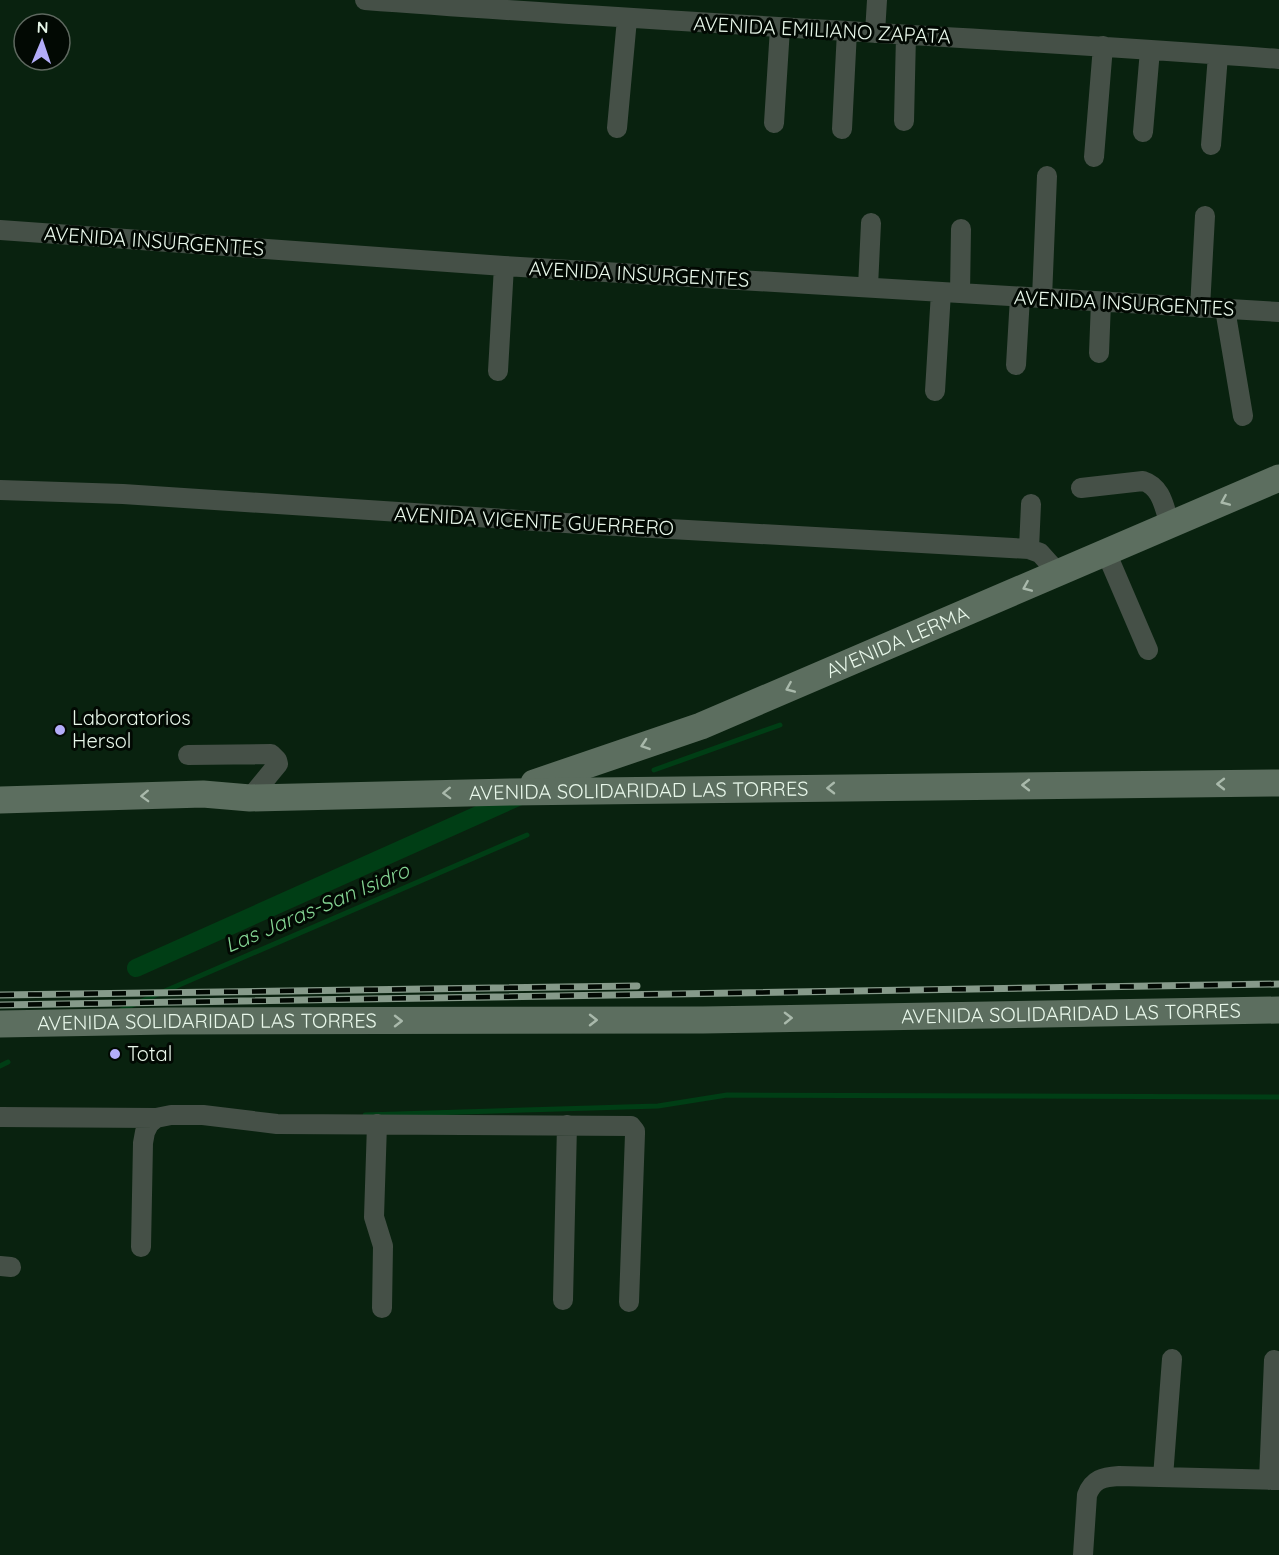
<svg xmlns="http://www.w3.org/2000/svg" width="1279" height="1555" font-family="Quicksand,sans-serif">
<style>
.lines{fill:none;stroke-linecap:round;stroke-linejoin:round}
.stream{stroke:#003e15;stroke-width:5}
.canal{stroke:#003e15;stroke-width:18}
.street{stroke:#455047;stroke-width:20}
.secondary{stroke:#5c6e5f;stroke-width:27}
.rail-casing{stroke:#869a8a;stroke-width:7}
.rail{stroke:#020903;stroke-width:4.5;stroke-dasharray:14;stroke-linecap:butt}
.oneway{stroke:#a9b9ab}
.poi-dot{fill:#b3adf9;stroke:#020903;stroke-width:2}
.labels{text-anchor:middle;stroke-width:6;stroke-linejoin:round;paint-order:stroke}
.street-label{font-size:20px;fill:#e8f7ea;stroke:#020903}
.poi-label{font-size:20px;fill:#e8f7ea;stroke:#020903;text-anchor:start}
.water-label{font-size:21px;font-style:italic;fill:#84d493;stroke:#020903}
</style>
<rect width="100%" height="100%" fill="#09220f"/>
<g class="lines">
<!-- stream -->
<path class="stream" d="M654 770 780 725
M121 1010 527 835
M0 1066 8 1062
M365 1115 658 1106 727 1095 1279 1097"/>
<!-- canal -->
<path class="canal" d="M136 968 518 797"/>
<!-- street -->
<path class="street" d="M365 0C670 23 975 36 1279 59
M875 33 877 0
M904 121 906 35
M774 123 780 28
M617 128 627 19
M842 129 847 31
M1143 132 1150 50
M1211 145 1218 55
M1094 157 1103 46
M0 230 504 266 1279 312
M868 287 871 223
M960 293 961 229
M1042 298 1047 176
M1200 308 1205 216
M1225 309 1243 416
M1099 353 1101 302
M1016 365 1020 297
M498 371 504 266
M935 391 941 292
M1081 488 1143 481C1162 487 1164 507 1170 525
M0 490 123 494 581 524 1029 549 1040 553 1058 573
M1029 549 1031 504
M1106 552 1148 650
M188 755 271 754 277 760 278 764 250 798
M0 1117 156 1118
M377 1124 374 1217 383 1246 382 1308
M141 1247 143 1143 145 1132 149 1124 156 1118 171 1115H203L277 1124 631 1126 635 1131V1134L629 1302
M0 1266 11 1267
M563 1300 567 1125
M1163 1477 1172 1359
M1269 1480 1274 1360
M1083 1555 1087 1495C1093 1479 1103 1477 1119 1476L1279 1480"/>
<!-- secondary -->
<g class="secondary">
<path id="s1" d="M534 783 701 726 1279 478"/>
<path id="s2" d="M0 800 203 794 250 798 510 792 1279 783"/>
<path id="s3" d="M0 1024 168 1021 703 1020 1279 1010"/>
</g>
<defs>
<path id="rail" d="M0 995 637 986
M0 1005 1279 984"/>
</defs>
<!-- rail casing -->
<use href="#rail" class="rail-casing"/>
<!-- rail -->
<use href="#rail" class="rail"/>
</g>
<!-- one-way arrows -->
<defs><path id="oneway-chevron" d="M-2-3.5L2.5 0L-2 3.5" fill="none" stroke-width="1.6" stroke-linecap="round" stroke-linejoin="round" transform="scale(1.5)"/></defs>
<g class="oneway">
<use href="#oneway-chevron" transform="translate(1225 501) rotate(157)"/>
<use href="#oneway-chevron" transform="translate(1027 587) rotate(157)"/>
<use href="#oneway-chevron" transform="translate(790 688) rotate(157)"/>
<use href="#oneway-chevron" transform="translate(645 745) rotate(161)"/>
<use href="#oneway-chevron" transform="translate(1221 784) rotate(180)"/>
<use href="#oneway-chevron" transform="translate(1026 785) rotate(180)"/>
<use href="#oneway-chevron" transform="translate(831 788) rotate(179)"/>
<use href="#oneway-chevron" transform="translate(447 793) rotate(178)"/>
<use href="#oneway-chevron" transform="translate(145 796) rotate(178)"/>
<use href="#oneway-chevron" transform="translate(788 1018) rotate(-1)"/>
<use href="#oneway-chevron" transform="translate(593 1020)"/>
<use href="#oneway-chevron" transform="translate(398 1021)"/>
</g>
<!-- markers -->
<g class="poi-dot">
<circle cx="60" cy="730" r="6"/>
<circle cx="115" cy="1054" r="6"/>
</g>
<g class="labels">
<!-- street labels -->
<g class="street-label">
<text transform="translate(822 30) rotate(3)" y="7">AVENIDA EMILIANO ZAPATA</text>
<text transform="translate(154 241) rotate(4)" y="7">AVENIDA INSURGENTES</text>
<text transform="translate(639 274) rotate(3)" y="7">AVENIDA INSURGENTES</text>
<text transform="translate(1124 303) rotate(3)" y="7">AVENIDA INSURGENTES</text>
<text transform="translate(534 521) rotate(3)" y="7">AVENIDA VICENTE GUERRERO</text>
<text dy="7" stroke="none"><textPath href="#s1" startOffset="390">AVENIDA LERMA</textPath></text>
<text dy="7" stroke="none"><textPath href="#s2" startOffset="639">AVENIDA SOLIDARIDAD LAS TORRES</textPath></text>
<text dy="7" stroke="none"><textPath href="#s3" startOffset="1071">AVENIDA SOLIDARIDAD LAS TORRES</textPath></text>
<text dy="7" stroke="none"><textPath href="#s3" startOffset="207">AVENIDA SOLIDARIDAD LAS TORRES</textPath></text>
</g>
<!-- poi labels -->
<g class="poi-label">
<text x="72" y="725">Laboratorios<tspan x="72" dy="23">Hersol</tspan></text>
<text x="127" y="1061">Total</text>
</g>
<!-- water labels -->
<g class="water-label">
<text transform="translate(317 908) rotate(-23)" y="7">Las Jaras-San Isidro</text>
</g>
</g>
<!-- north arrow -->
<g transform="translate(42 42) rotate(2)"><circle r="28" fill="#020903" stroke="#5e685f" stroke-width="1.5"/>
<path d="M0-4.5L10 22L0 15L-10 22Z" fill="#b3adf9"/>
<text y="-9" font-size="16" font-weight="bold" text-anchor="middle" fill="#e8f7ea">N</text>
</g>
</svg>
